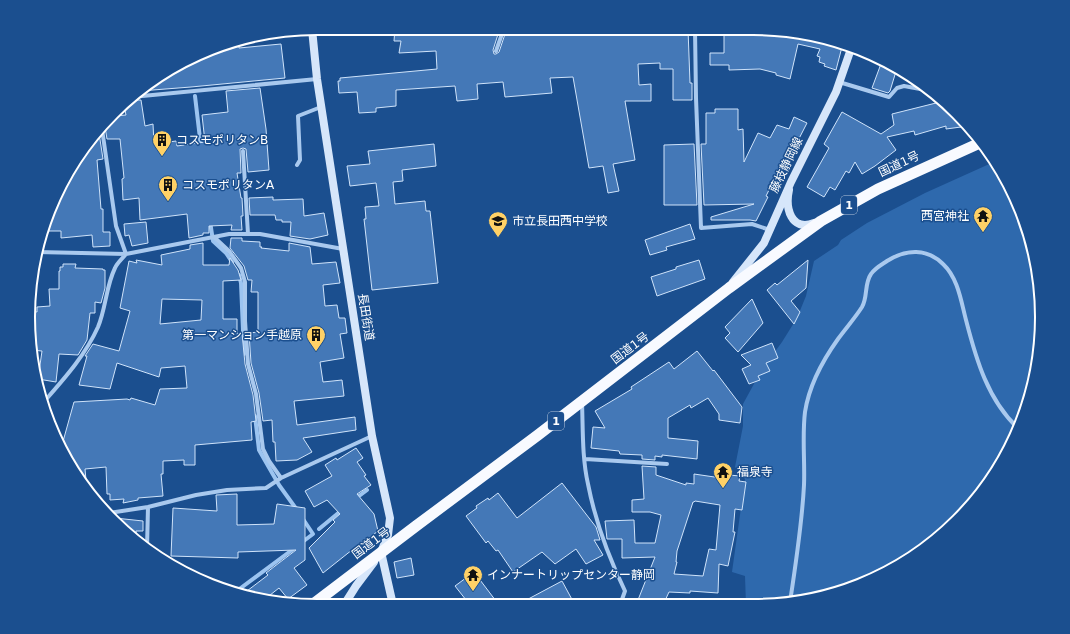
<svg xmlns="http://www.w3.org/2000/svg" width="1070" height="634" font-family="'DejaVu Sans','Noto Sans JP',sans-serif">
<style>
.green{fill:#2e69ad}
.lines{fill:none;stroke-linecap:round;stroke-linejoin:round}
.stream{stroke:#9cc4f0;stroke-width:4}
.building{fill:#4478b7;stroke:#cfe3fa;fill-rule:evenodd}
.minor{stroke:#a9c9ee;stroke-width:4}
.secondary{stroke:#d6e6fa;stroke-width:8}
.trunk{stroke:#f8faff;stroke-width:11}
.labels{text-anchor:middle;stroke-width:3;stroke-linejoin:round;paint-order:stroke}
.shield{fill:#1b4f8f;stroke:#bbcadd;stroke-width:1}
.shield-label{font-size:11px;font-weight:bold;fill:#fff}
.poi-label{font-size:12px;fill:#fff;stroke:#1b4f8f;text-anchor:start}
.street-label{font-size:12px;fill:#fff;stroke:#1b4f8f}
.rim{fill:none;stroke:#fff;stroke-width:2}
</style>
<rect width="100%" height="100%" fill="#1b4f8f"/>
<!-- green -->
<path class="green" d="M996 161 1020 206 1036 260 1042 317 1036 373 1020 427 993 477 957 522 898 567 846 591 772 605H746L745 576 732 572 745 479 735 467 743 426V404L761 371 782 342 797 318 806 296 814 261 838 245 841 240 867 223 925 193Z"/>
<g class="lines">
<!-- stream -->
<path class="stream" d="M195 96 201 147
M210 221 213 241 226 253 232 262
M239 275 241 283 244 354
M255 416 259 450 279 485 297 510
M355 499 367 490
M319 529 342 510
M301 543 313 534 303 519
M234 593 296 547"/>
</g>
<!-- building -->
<path class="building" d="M395 28H500L493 50 494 54H496L499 52 507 28 688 29 690 83H692V100H673V69H660V63L638 64 639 85 651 84V101H625L635 160 613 164 619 191 608 193 603 166 589 168 573 77 550 78 552 93 505 97 503 82 477 84 478 99 457 101 455 86 396 90V106L376 108V112L359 113 357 92 339 93 338 81H340V78L437 69 436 51 399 53 401 41H394Z
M724 29H771L843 43 836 70 824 66 825 64 819 62 820 57 817 56 820 49 798 44 790 79 776 75V73L760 69 729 70V65H710V53H724Z
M239 41V48L281 44 285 78 191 87 140 91 141 93H136L141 88 209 51 227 49 226 43Z
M882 61 897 68 890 91 888 93 872 88Z
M260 88 266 129 269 170 248 172 246 149 243 148 240 149 241 173H237L241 198H242L243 216H241L242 230H231L232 225 209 226V233H203V235L189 238 187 214 140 220 139 198 123 200 122 179 124 178 120 139H107L105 127 114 116 126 115 124 106 130 100H141L145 126 153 124 154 144 176 141 177 146 205 142 202 115 228 112 226 91Z
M944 101 957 112 964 120 961 127 946 129V126L915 135 914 131 887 137 896 150 875 166 862 174 855 162 849 173 846 171 835 190 830 187 824 197 807 187 829 148 824 144 842 112 881 134 894 125 892 114Z
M715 109H738V130L743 129 744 162 758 133 770 138 777 125 789 129 794 117 807 123 786 164 783 162 766 196 768 197 756 221 750 220H711V217L754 204 704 205 701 144H706V113H715Z
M99 133 103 159 97 160 101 209H103V232H110V246L93 247 92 235 61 238V231H43L77 156Z
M434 144 436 166 402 170 403 181 393 182 395 204 425 201 426 211H430L438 283 372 290 364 219H366L365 207 379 206 376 183 350 186 347 166 370 164 368 151Z
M694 144 697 205H664V145Z
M273 197V200L303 199 304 216 324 213 328 235 310 239 290 236 291 222H282V220H276L275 215H250L249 198Z
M146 222 148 243 132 246 129 235 125 236 124 224Z
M690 224 695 239 666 247 667 250 650 255 645 240Z
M231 238H242V241L260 242V247H262L261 248 289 251V243L310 247 312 264 336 262 340 283 323 285 325 306 337 305 339 318H345L347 333 340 334 344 358 320 362 323 382 342 380 344 396 294 401 297 425 355 417 356 430 303 438 312 452 297 460 276 461 275 442H273L272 420 263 421 259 393 251 363 249 333 258 332V292H251L252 280H248L244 266 230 248Z
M203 243V265H229L230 258 238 270 241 280 223 281V319H237V334L242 333 245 364 253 395 256 421 251 422 252 440 195 445V465H184V460L163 461V474H161L163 496 138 498V500L123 503 124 499 110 500V494H107L106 467 85 469 87 491 62 445 74 402 127 399 130 400 131 398 155 405 160 389 187 388 185 366 161 368 159 377 117 363 110 389 79 385 87 356H85L93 344 119 351 130 311 120 308 129 261 137 263 136 260 162 265 161 255 190 249V245ZM162 299 202 300 201 320 160 324Z
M699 260 705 279 657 296 651 277 676 269V267Z
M808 260 806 288 791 301 800 312 794 324 767 290 775 283 777 285Z
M63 264H76L75 268 103 269V270H105V288L101 303 95 302V313H90L87 340 78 355 59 354 56 382 38 379 42 351 31 350 29 339 30 328H29L31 311 37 312V307L50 306 49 289H59V271H60V267H63Z
M752 299 763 323 738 352 725 338 730 333 725 327Z
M772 343 778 358 766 363 770 371 758 376 760 380 749 384 742 369 751 365 741 355Z
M697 351 713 371 714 370 742 407 740 423 719 420V414L708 398 691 408 690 405 668 418V438L698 441 697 459 662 455V457L655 456V460L642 459V455L620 454 619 451 591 448 593 427 605 428 595 411 632 389 631 387 669 362 674 369Z
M356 448 363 458 357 462 366 475 364 476 371 485 357 494 374 514 378 531 368 539 367 538 323 573 309 548 335 522 333 520 340 514 327 500 314 507 305 491 332 476 325 465 336 458 337 460Z
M642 466 656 467V475L686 485V483L694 484V474L728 479 729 475 740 476 739 481 746 482 742 510 735 509 733 532H735L728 566 719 564 718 593 690 591V593L669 592 663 605H636L655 557 622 558V539H607L605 521 634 520 635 543H655L661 515 650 512H632V500L644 499ZM695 501 720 505 716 550 709 549 703 576 674 574 677 562H676L677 551 693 502H694Z
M562 483 596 527 600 540H594L603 555 586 564 576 549 555 564 542 552 513 572 498 550 496 551 488 541 486 543 466 516 477 508 476 506 488 498 489 500 498 493 517 518Z
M237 494V525L274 524 277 504 305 508V560L294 568 307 585 288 599 279 588 265 599 243 594 268 575 266 573 275 566 296 550 238 552V558L171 556 173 508 217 511 216 495Z
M115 518 143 521V531H136V538Z
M411 558 414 575 397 578 394 562Z
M474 572 499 605H470L455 586Z
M562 581 575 605H517Z"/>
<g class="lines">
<!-- minor -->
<path class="minor" d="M695 29 696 98 701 228 752 224 770 230
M496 51 504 28
M839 82 889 97 897 88 904 86 931 91
M132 97 317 79
M243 151 248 234
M297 165 300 160 298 116 321 107
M215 238 229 251 241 268 245 282V321L248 364 256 394 263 449 269 461 281 478
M37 252 126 254 229 234H260L343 249
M582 402C583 429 582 458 588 484 595 520 609 558 625 591L620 605
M42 404C63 380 85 356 98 327 106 308 106 286 115 268 117 263 123 258 126 254L116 226 102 129
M585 459 667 464
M109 513 148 507 196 495 227 490 266 488 281 478 372 436
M147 549 148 507
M790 602C796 563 802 524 804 485 805 461 802 436 805 412 809 386 823 360 838 339 846 328 855 318 862 307 868 297 864 284 871 274 875 268 881 265 887 261 906 249 927 248 943 264 958 278 961 301 966 320 976 359 988 401 1019 429"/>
<!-- secondary -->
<path class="secondary" d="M312 29 317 79 372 436 390 518 388 535 381 552
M789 190C785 208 791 232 814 223
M733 282 764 243 791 182 836 92 852 46
M381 552 393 605
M344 605 356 586 374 562"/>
<!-- trunk -->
<path class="trunk" d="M312 605 416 526 538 435 729 288 821 221 878 189 982 142"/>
</g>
<!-- icons -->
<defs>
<symbol id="building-pin" viewBox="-11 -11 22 30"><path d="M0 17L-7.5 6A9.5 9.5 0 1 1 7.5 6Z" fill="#ffd166" stroke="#1b4f8f"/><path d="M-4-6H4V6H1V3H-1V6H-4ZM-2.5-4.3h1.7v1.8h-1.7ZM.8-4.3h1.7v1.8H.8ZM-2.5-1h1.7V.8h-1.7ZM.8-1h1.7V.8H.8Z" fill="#111"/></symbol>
<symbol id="temple-pin" viewBox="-11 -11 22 30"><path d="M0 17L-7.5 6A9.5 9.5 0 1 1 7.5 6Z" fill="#ffd166" stroke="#1b4f8f"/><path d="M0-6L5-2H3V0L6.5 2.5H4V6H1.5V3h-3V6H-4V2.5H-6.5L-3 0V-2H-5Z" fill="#111"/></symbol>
<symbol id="school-pin" viewBox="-11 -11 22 30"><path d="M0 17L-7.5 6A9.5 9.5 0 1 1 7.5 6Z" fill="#ffd166" stroke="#1b4f8f"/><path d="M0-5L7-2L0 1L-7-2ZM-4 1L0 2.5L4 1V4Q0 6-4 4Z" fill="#111"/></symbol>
</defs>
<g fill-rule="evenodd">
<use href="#building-pin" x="151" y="129" width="22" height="30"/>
<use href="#building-pin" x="157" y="174" width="22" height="30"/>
<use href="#temple-pin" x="972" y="205" width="22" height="30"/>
<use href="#school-pin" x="487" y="210" width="22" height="30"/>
<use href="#building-pin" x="305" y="324" width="22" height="30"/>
<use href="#temple-pin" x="712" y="461" width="22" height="30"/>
<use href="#temple-pin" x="462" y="564" width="22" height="30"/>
</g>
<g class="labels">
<!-- shield labels -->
<g class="shield">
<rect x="841" y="196" width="16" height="18" rx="3"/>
<rect x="548" y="412" width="16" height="18" rx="3"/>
</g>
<g class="shield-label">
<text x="849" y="209">1</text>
<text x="556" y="425">1</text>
</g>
<!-- poi labels -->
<g class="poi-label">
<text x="176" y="144">コスモポリタンB</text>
<text x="182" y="189">コスモポリタンA</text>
<text x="969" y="220" text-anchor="end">西宮神社</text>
<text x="512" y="225">市立長田西中学校</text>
<text x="302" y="339" text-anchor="end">第一マンション手越原</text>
<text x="737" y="476">福泉寺</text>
<text x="487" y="579">インナートリップセンター静岡</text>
</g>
<!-- street labels -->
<g class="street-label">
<text transform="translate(899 164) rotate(-25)" y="4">国道1号</text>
<text transform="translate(786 165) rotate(-64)" y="4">藤枝静岡線</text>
<text transform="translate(366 317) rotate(81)" y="4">長田街道</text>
<text transform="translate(630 348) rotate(-37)" y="4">国道1号</text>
<text transform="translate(371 543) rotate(-37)" y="4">国道1号</text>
</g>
</g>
<!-- crop -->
<path d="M0 0H1070V634H0ZM317 35H753A282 282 0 0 1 1035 317V317A282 282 0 0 1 753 599H317A282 282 0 0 1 35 317V317A282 282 0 0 1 317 35Z" fill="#1b4f8f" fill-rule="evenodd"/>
<path class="rim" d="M317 35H753A282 282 0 0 1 1035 317V317A282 282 0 0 1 753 599H317A282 282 0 0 1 35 317V317A282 282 0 0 1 317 35Z"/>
</svg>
